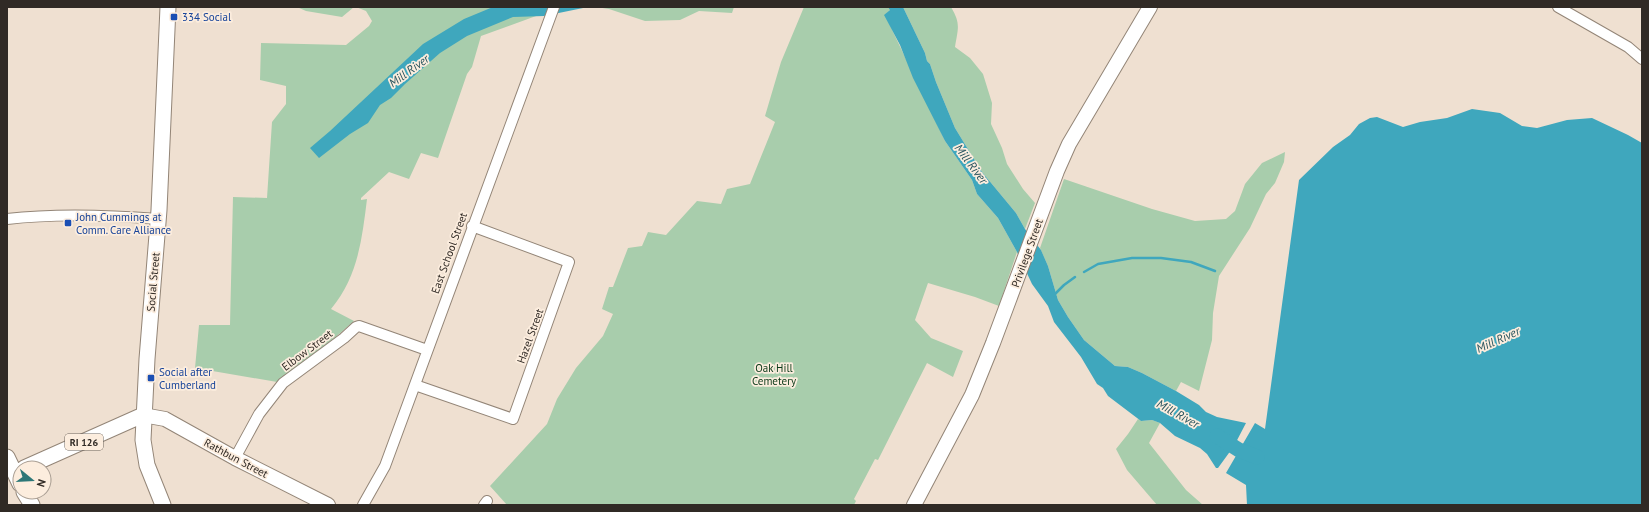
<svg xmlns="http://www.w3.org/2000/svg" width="1649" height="512" font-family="'PT Sans',sans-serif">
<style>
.green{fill:#a8cdac}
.water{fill:#3fa7bd}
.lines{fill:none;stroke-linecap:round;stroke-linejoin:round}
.stream{stroke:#3fa7bd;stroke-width:2.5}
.river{stroke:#3fa7bd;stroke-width:15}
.street-casing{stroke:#938577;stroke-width:12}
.secondary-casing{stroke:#938577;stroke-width:16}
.primary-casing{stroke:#938577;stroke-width:17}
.street{stroke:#fff;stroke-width:10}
.secondary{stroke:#fff;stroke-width:14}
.primary{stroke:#fff;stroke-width:15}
.transit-dot{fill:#1a4fb4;stroke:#fcedde;stroke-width:1.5}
.labels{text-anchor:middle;stroke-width:3.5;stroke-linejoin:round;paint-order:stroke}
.shield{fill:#fcedde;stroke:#6d645c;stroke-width:1}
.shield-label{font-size:10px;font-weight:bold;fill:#302a25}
.transit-label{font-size:11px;fill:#164399;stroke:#fcedde;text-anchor:start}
.street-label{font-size:11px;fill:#302a25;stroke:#fcedde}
.park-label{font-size:11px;fill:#083816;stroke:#fcedde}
.water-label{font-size:12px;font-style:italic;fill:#28545e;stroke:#fcedde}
</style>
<rect width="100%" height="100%" fill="#efe0d1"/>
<!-- green -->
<path class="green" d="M297 7H354L342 17 306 11Z
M356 7H549L547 12 481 36 472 67 467 74 438 158 421 153 409 179 389 172 361 198V200L367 199C362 239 358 277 331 309L354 321 283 383 195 368 199 325H230L233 197 267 198 272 122 286 104V86L260 80 261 43 346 45 369 26 372 21 366 11Z
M596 7H734L732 13 699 11 680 20 645 21 609 9Z
M804 7H890L891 9 885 15 945 141 972 180 977 194 998 218 1017 252 999 306 975 297 928 283 915 320 931 338 963 351 953 377 927 363 878 460 875 459 854 499 856 501 854 505H507L490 486 547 424 557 399 576 368 603 336 613 314 602 309 609 287H613L628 248 642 246 648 232 666 235 697 201 721 204 727 189 750 184 775 122 765 116 781 62Z
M903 7H951C961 24 958 28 955 47L970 58 983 74 992 103 991 124 1002 148 1007 164 1023 189 1035 203 1025 229 1016 213 982 172 955 128 936 82 930 64 927 61 925 53Z
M1285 152 1284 162 1275 183 1266 194 1250 228 1219 276 1213 313 1212 340 1199 391 1181 382 1176 391 1142 373 1128 367 1115 366 1084 340 1068 317 1058 300 1048 266 1040 248 1064 179 1152 209 1195 221 1226 219 1235 211 1245 184 1262 163Z
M1138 419 1141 421 1152 420 1160 423 1149 443 1186 490 1203 505H1157L1127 470 1116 449 1128 434Z"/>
<!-- water -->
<path class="water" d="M493 7H588L544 16 513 17 467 36 440 53 405 84 391 98 380 105 368 123 350 134 319 158 310 148 330 131 423 44 464 19Z
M888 7H903L925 53 927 61 930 64 936 82 955 128 982 172 1016 213 1025 229 1041 250 1048 266 1058 300 1068 317 1084 340 1115 366 1128 367 1142 373 1176 391 1199 405 1206 412 1217 417 1246 423 1234 446 1218 468H1216L1207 454 1200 448 1175 436 1160 423 1152 420 1141 421 1108 396 1103 388 1097 384 1081 357 1054 322 1048 306 1032 284 1017 252 998 218 977 194 972 180 945 141 913 78 900 45 884 15 890 10Z
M1472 109 1500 113 1522 126 1537 128 1567 120 1592 118 1628 135 1642 143V505H1247L1246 485 1226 473 1255 423 1265 429 1299 180 1333 147 1350 135 1359 124 1370 118 1377 117 1403 127 1420 122 1447 118Z"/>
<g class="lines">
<!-- stream -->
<path class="stream" d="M1084 272 1098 264 1132 258H1161L1191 262 1215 271
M1054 295 1064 285 1075 277"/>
<!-- river -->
<path class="river" d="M1217 436 1239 450 1257 457"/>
<defs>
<path id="street" d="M1558 7 1628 47 1642 59
M7 219C57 213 108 215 158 219
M415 385 513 419 569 262 472 226
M235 458 259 414 283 383 344 338 356 327 359 326 427 350
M363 505 385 466 554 7
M484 505 487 501"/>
<path id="secondary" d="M143 415 165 419 235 458 328 505
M914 505 972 395 993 343 1057 171 1069 144 1150 7"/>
<path id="primary" d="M7 457 20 484
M24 468 143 415
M24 492 32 505
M163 505 147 465 143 440 147 359 159 210 168 7"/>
</defs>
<!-- street casing -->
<use href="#street" class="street-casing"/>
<!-- secondary casing -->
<use href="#secondary" class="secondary-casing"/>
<!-- primary casing -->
<use href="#primary" class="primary-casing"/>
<!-- street -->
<use href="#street" class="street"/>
<!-- secondary -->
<use href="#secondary" class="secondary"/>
<!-- primary -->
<use href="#primary" class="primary"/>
</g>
<!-- markers -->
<g class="transit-dot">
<rect x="170" y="13" width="8" height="8" rx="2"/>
<rect x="64" y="219" width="8" height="8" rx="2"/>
<rect x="147" y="374" width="8" height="8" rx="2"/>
</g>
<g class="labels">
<!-- shield labels -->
<rect class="shield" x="65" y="434" width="38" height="16" rx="3"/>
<g class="shield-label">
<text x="84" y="446">RI 126</text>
</g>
<!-- transit labels -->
<g class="transit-label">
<text x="182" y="21">334 Social</text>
<text x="76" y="221">John Cummings at<tspan x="76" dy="13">Comm. Care Alliance</tspan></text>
<text x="159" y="376">Social after<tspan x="159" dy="13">Cumberland</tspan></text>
</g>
<!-- street labels -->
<g class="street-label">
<text transform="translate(449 253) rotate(-70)" y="4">East School Street</text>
<text transform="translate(1027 253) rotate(-70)" y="4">Privilege Street</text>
<text transform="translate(153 282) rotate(-85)" y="4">Social Street</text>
<text transform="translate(530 336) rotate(-70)" y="4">Hazel Street</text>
<text transform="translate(307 350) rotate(-37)" y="4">Elbow Street</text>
<text transform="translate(236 458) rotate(28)" y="4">Rathbun Street</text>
</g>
<!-- park labels -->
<g class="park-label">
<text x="774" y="372">Oak Hill<tspan x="774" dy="13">Cemetery</tspan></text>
</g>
<!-- water labels -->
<g class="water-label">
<text transform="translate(409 71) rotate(-36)" y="4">Mill River</text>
<text transform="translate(971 164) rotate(53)" y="4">Mill River</text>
<text transform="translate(1498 340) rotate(-24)" y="4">Mill River</text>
<text transform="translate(1178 414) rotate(29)" y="4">Mill River</text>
</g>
</g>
<!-- border -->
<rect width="1649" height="512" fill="none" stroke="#302a25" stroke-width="16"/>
<!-- north arrow -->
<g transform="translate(32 480) rotate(108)"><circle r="19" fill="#fcedde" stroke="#aa9f94"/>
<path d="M0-3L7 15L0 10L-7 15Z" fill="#2d7777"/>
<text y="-6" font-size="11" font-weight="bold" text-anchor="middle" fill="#302a25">N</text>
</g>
</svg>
